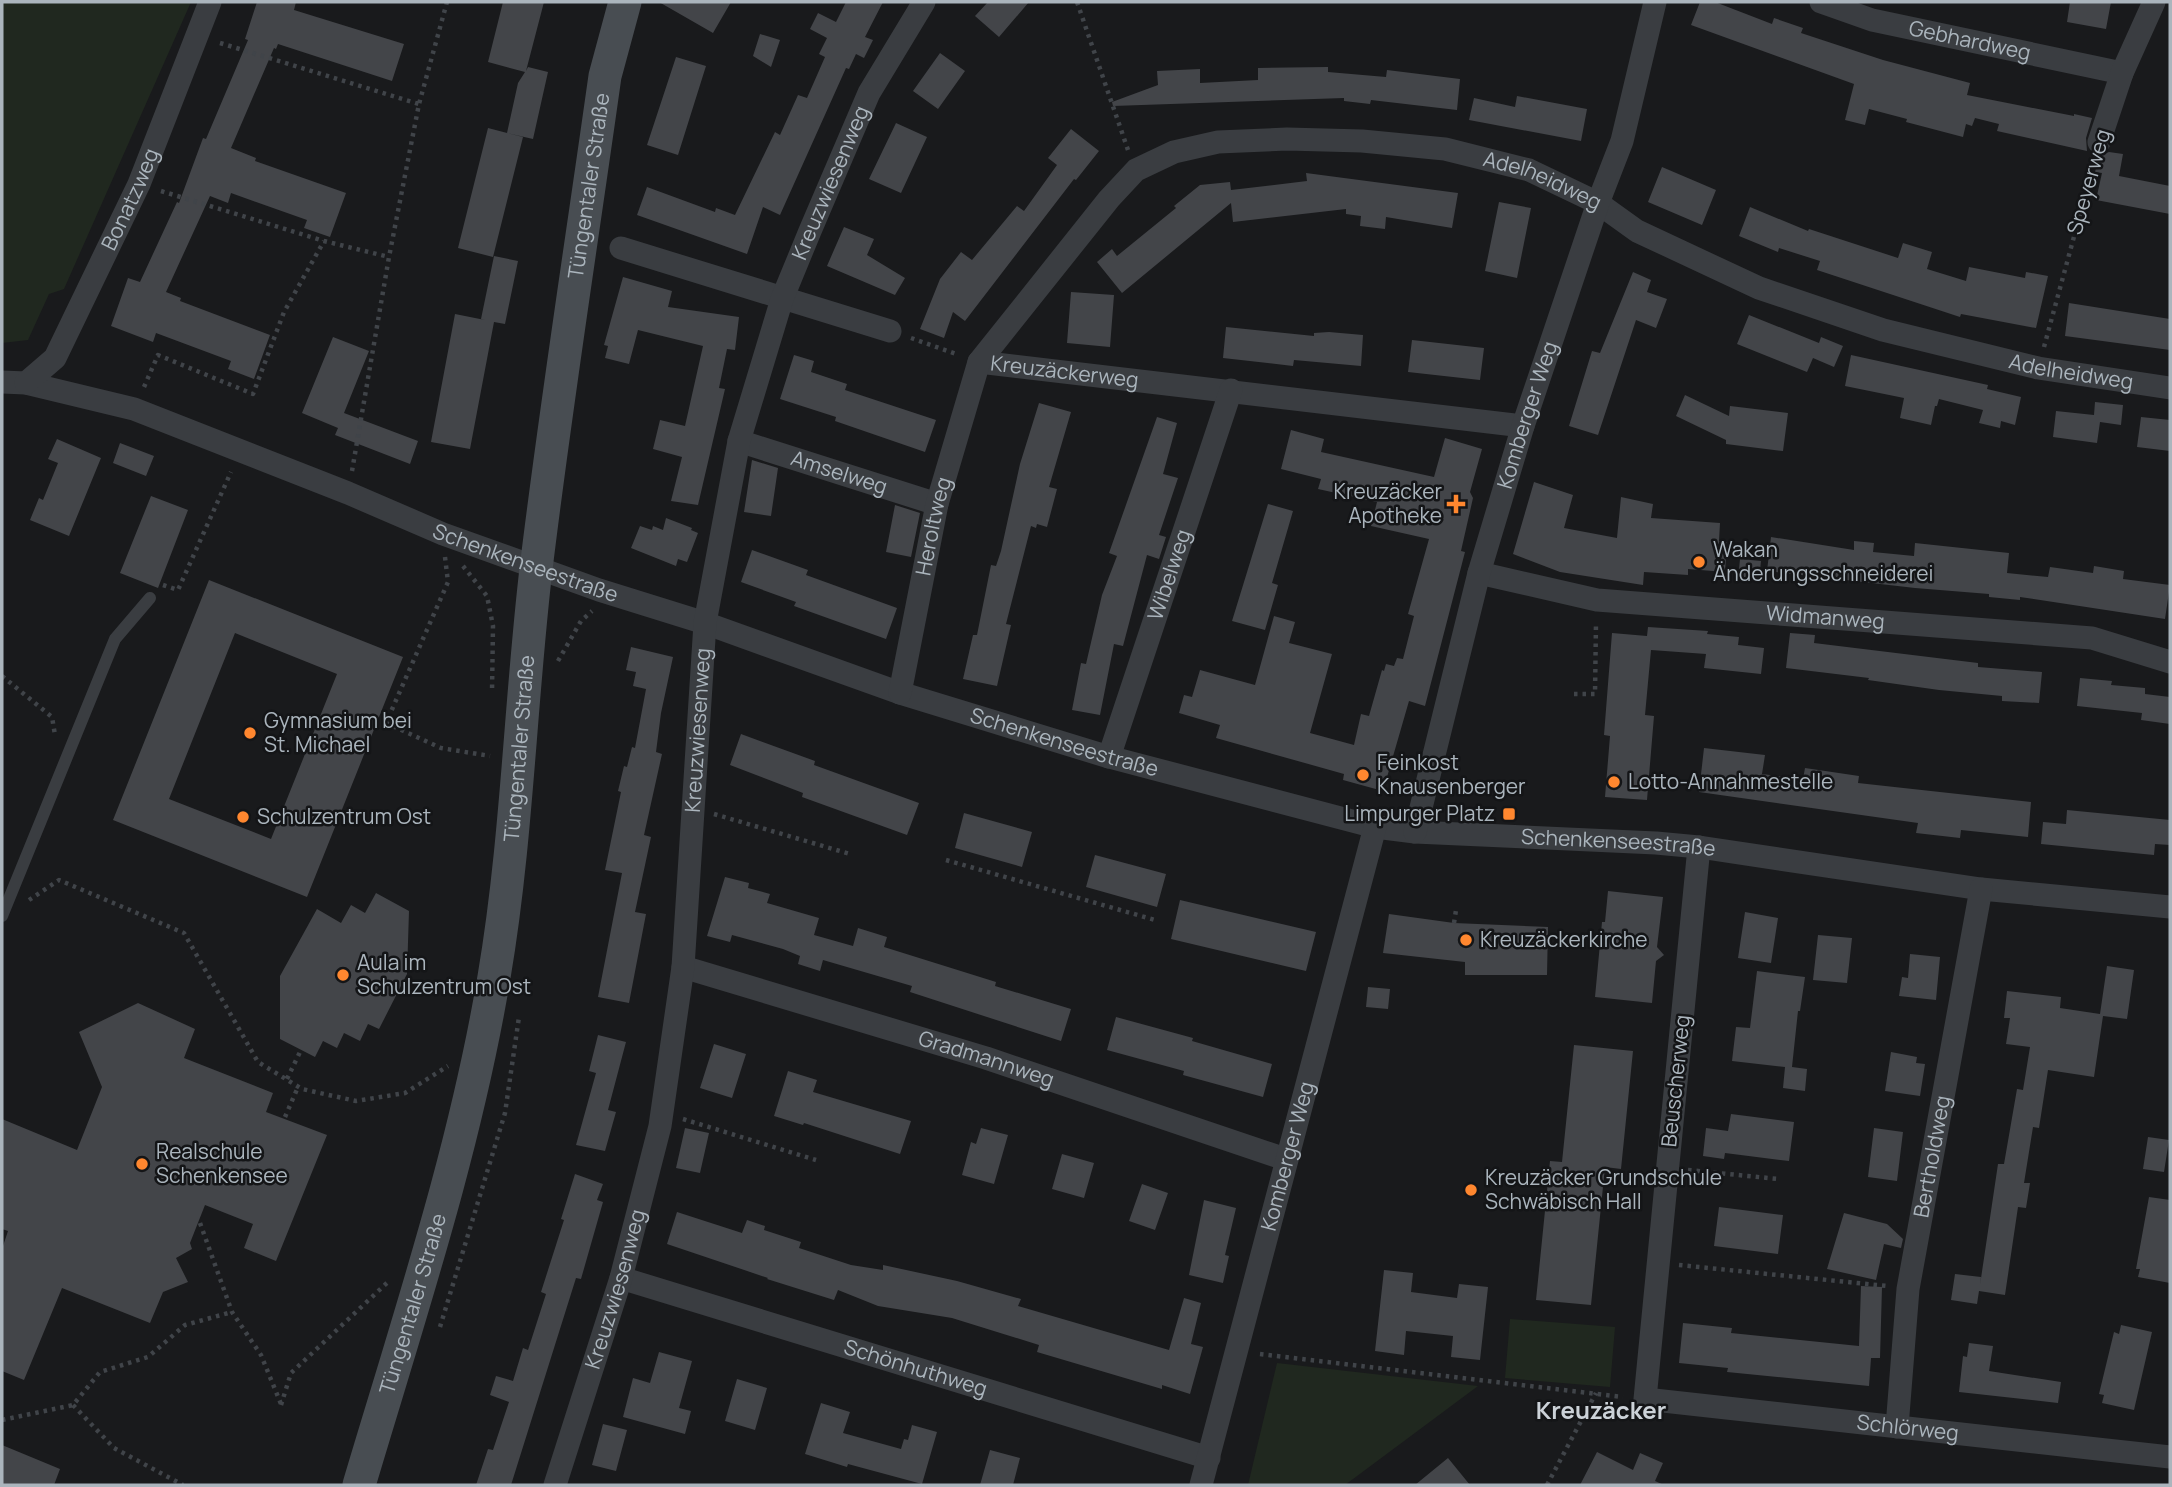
<svg xmlns="http://www.w3.org/2000/svg" width="2172" height="1487" font-family="Manrope,sans-serif">
<style>
.green{fill:#20281f}
.building{fill:#434549;fill-rule:evenodd}
.lines{fill:none;stroke-linecap:round;stroke-linejoin:round}
.path{stroke:#404449;stroke-width:4.5;stroke-dasharray:3.5 5;stroke-linecap:butt}
.lane{stroke:#3a3d41;stroke-width:12}
.street{stroke:#3a3d41;stroke-width:23}
.secondary{stroke:#484d52;stroke-width:33}
.poi-dot{fill:#ff872f;stroke:#141517;stroke-width:2.5}
.labels{text-anchor:middle;stroke-width:5;stroke-linejoin:round;paint-order:stroke}
.street-label{font-size:21px;fill:#abb5bd;stroke:#141517}
.poi-label{font-size:21px;fill:#abb5bd;stroke:#141517;text-anchor:start}
.quarter-label{font-size:24px;font-weight:bold;fill:#ccd2d8;stroke:#141517}
</style>
<rect width="100%" height="100%" fill="#191a1c"/>
<!-- green -->
<path class="green" d="M2 2H191L64 289 49 294 28 340 2 343Z
M1510 1319 1615 1327 1610 1387 1505 1378Z
M1277 1363 1478 1386 1345 1485H1248Z"/>
<!-- building -->
<path class="building" d="M257 2H296L294 10 404 44 392 81 278 44 276 49 274 48 231 148 256 158 255 161 346 193 330 237 304 228 307 220 231 193 228 203 210 196 166 292 181 298 180 301 270 335 254 379 228 369 231 361 156 333 153 342 111 326 128 278 140 282 177 202 179 203 203 138 206 139 248 40 245 39Z
M503 2H544L526 71 528 67 548 72 533 139 507 133 518 83 525 72 488 62Z
M659 2H731L713 33Z
M846 2H883L865 37 873 40 864 58 856 54 849 69 846 68 780 215 763 207 747 254 637 215 647 187 715 212 716 208 735 215 775 132 780 135 798 95 807 98 825 57 819 54 827 38 810 29 818 13 836 22Z
M988 2H1029L999 37 975 16Z
M1700 2H1715L1772 24 1774 18 1803 28 1801 33 1883 60 1970 83 1967 95 2074 116V114L2092 118 2086 138 2087 151 1997 131 1999 124 1975 118 1972 126 1966 124 1963 137 1906 122 1907 119 1869 109 1865 125 1845 120 1854 84 1691 25Z
M2070 2H2111L2106 29 2067 22Z
M760 34 780 40 771 67 753 56Z
M940 53 965 71 938 109 913 91Z
M676 57 706 66 678 155 647 145Z
M1328 67V72L1386 77 1387 70 1460 79 1457 110 1371 100 1370 104 1344 101V98L1113 106 1112 102 1158 85 1157 71 1200 69V83L1258 80V68Z
M1517 96 1587 109 1581 141 1469 120 1474 98 1515 107Z
M896 123 927 137 901 193 869 179Z
M488 128 523 137 493 257 458 248Z
M1071 129 1099 151 1076 180 1074 179 965 321 953 312 944 338 920 329 940 279 961 252 972 260 1017 206 1024 211 1057 165 1048 158Z
M2109 152 2123 154 2119 176 2170 186V214L2096 200 2102 173 2095 172 2099 156Z
M1662 167 1716 190 1702 225 1648 202Z
M1306 173 1458 193 1452 228 1386 217 1385 229 1360 226 1361 216 1346 214V209L1233 222 1231 203 1122 293 1097 262 1112 249 1117 256 1176 208 1174 206 1200 185 1230 182 1231 190 1307 181Z
M1499 202 1531 208 1517 278 1485 271Z
M1750 207 1808 231 1809 229 1898 258 1903 243 1932 252 1927 269 1966 281 1969 267 2025 278 2026 272 2048 276 2036 328 1961 314 1960 317 1817 270 1820 261 1779 248 1778 252 1739 236Z
M844 227 874 239 867 255 905 278 895 295 827 266Z
M494 256 518 261 505 324 494 322 470 449 431 442 455 314 485 320 481 319Z
M1633 272 1651 280 1647 292 1667 299 1656 328 1636 320 1598 435 1569 426 1592 351 1600 353Z
M623 277 672 291 668 307 739 317 735 350 727 349 719 388 725 389 698 505 671 501 682 457 653 449 660 420 685 426 703 346 638 330 629 364 605 358 608 346 604 345Z
M1071 292 1114 295 1110 347 1067 343Z
M2069 303 2170 319V350L2065 336Z
M1749 315 1819 343 1821 337 1843 346 1834 367 1813 358 1807 372 1737 344Z
M1226 327 1314 336V333L1329 332 1363 335 1361 366 1294 360 1293 366 1223 358Z
M333 337 369 351 344 413 418 441 410 464 335 435 338 428 302 413Z
M1412 340 1484 348 1480 380 1408 372Z
M794 355 814 361 811 372 847 384 845 390 936 420 925 452 835 421 836 417 780 399Z
M1851 355 1988 385 1987 389 2021 397 2015 425 2001 421 2000 428 1979 423 1983 410 1939 399 1937 406H1935L1931 425 1900 418 1904 398 1845 386Z
M1685 395 1729 416 1730 406 1788 413 1783 451 1726 444V440L1676 416Z
M2095 402 2123 405 2121 425 2100 422 2097 443 2053 437 2056 411 2094 415Z
M1039 403 1071 412 1049 487 1057 489 1047 527 1037 524 1036 528 1031 526 1006 624 1011 625 997 686 963 679 973 635H977L991 565 996 566 1001 551 1020 464Z
M1157 417 1177 423 1163 474 1178 478 1159 535 1166 537 1159 559 1147 555 1123 646 1114 644 1100 715 1072 710 1081 663 1086 664 1102 595 1117 556 1109 553Z
M2141 417 2170 420V451L2137 447Z
M1291 430 1324 439 1321 452 1434 477 1445 438 1482 449 1470 492 1473 498 1461 551 1465 552 1425 706 1409 701 1383 791 1343 780 1344 774 1216 738 1220 725 1179 713 1184 695 1192 697 1200 670 1255 685 1274 616 1295 622 1289 643 1332 654 1310 733 1354 745 1361 714 1369 716 1382 670 1384 671 1386 664 1394 666 1397 658 1403 659 1414 616 1408 614 1429 539 1371 526 1377 502 1318 489 1321 479 1281 469Z
M57 439 101 458 69 536 30 520 39 498 43 500 58 463 48 459Z
M120 443 154 456 146 476 113 463Z
M752 460 778 468 771 516 744 512Z
M1534 482 1573 495 1564 528 1617 538 1621 497 1653 504 1651 518 1720 523 1719 541 1727 542 1725 572 1688 569V575L1644 572 1643 585 1560 572 1513 554Z
M151 496 188 510 158 588 120 573Z
M1268 504 1293 511 1272 583 1278 585 1265 630 1232 621Z
M895 505 920 513 911 557 886 552Z
M666 518 692 528 691 530 698 533 687 562 678 559 676 566 631 548 640 526 652 530 653 526 663 530Z
M1771 537 1854 550V541L1874 543 1873 552 1914 556 1915 543 2009 553 2007 573 2048 577 2050 567 2093 573 2094 566 2124 571 2123 579 2170 585 2165 619 2020 597V600L1989 597V594L1915 588 1767 571Z
M752 550 808 570 806 575 897 608 886 639 794 606 796 602 741 582Z
M1740 559 1761 561 1759 580 1738 579Z
M209 580 403 657 307 897 113 820ZM235 633 337 674 271 839 169 799Z
M1648 627 1708 631 1707 634 1739 637 1738 645 1764 648 1761 674 1704 668 1706 654 1651 650 1645 715 1654 716 1647 800 1605 797 1610 736 1604 735 1612 633 1647 636Z
M1790 633 1815 635 1814 643 1978 663V667L2042 672 2039 703 2002 701V696L1939 690 1868 680 1869 678 1786 668Z
M631 647 673 657 661 713 656 752 662 754 644 835 651 837 635 912 646 914 629 1003 598 997 622 873 605 870 621 792 618 791 624 766 627 767 632 747 635 748 646 689 633 686 636 672 626 670Z
M2080 678 2112 681 2111 685 2145 688V694L2170 697V724L2141 720 2142 713 2077 706Z
M741 734 815 761 814 765 919 803 907 835 802 797 803 793 730 765Z
M1704 748 1765 755 1762 774 1803 779 1805 768 1859 776 1858 783 2031 802 2028 837 1961 830 1960 838 1916 833 1918 823 1699 792Z
M2067 810 2170 820V845L2155 844 2154 855 2041 844 2043 822 2066 824Z
M964 813 1032 832 1022 867 955 848Z
M1095 855 1166 874 1157 907 1086 887Z
M725 877 749 883 748 888 770 894 767 903 819 918 814 935 853 946 858 928 887 937 884 947 996 982 995 986 1071 1009 1061 1041 910 992 912 986 823 960 820 971 798 964 800 956 783 949 732 935 730 942 707 936Z
M1608 891 1663 897 1657 947 1664 955 1656 961 1652 1003 1595 997 1602 922H1605Z
M376 893 409 911 407 974 379 1029 368 1024 360 1041 344 1033 337 1048 323 1041 315 1057 280 1039V976L317 909 341 923 351 905 365 913Z
M1180 900 1316 932 1306 971 1171 939Z
M1745 912 1778 918 1771 963 1738 958Z
M1389 914 1454 923 1548 927 1547 975H1465V962L1383 953Z
M1818 935 1852 938 1847 983 1813 980Z
M1910 954 1940 957 1936 1000 1899 996 1902 977 1908 978Z
M2107 966 2134 970 2127 1019 2103 1016 2094 1077 2048 1070 2039 1128 2033 1127 2024 1183H2030L2026 1208 2018 1207 2005 1295 1979 1291 1977 1304 1951 1300 1955 1274 1981 1277 1980 1285 1998 1164H2004L2017 1089 2023 1090 2030 1047 2006 1044 2010 1018H2004L2007 991 2061 997 2060 1008 2100 1014Z
M1757 971 1805 977 1800 1011H1798L1792 1067 1807 1069 1805 1091 1783 1088 1785 1067 1732 1061 1736 1027 1750 1028Z
M1368 987 1390 989 1388 1009 1366 1007Z
M138 1003 195 1029 184 1058 273 1093 266 1112 327 1135 276 1261 244 1248 253 1224 205 1205 190 1243 192 1249 176 1258 188 1282 163 1292 150 1323 62 1288 24 1380 2 1371V1249L8 1231 2 1229V1119L77 1150 102 1087 79 1032Z
M1116 1017 1193 1038 1192 1041 1272 1064 1263 1097 1183 1075 1184 1071 1107 1050Z
M598 1035 626 1042 608 1110 616 1112 605 1151 576 1145 596 1073 589 1071Z
M714 1044 746 1054 732 1098 700 1088Z
M1574 1045 1633 1051 1621 1169 1605 1167 1591 1305 1536 1300 1550 1161 1562 1162Z
M1891 1052 1917 1057 1916 1063 1925 1064 1920 1096 1885 1091Z
M788 1071 817 1080 813 1092 911 1121 900 1154 804 1123 803 1125 774 1116Z
M1731 1114 1794 1122 1789 1161 1725 1153 1724 1159 1703 1156 1706 1128 1728 1131Z
M685 1128 709 1133 700 1173 676 1168Z
M981 1128 1008 1135 994 1184 962 1175 971 1142 976 1144Z
M1874 1128 1903 1132 1897 1181 1868 1177Z
M2148 1137 2169 1140 2164 1172 2143 1169Z
M1062 1154 1094 1163 1084 1198 1052 1189Z
M575 1174 603 1184 597 1200 603 1202 581 1279 576 1278 511 1485H476L488 1449 493 1450 509 1402 490 1395 496 1376 513 1381 523 1348 528 1350 546 1294 541 1292 564 1220 561 1219Z
M1142 1184 1168 1193 1155 1230 1129 1221Z
M2149 1197 2170 1200V1283L2138 1277 2140 1269H2136Z
M1204 1200 1236 1208 1225 1255 1229 1256 1223 1283 1189 1275Z
M1719 1207 1783 1215 1778 1254 1714 1246Z
M677 1212 742 1233 747 1220 765 1226 764 1230 801 1242 799 1248 851 1265 883 1270V1265L957 1281 1021 1299 1018 1306 1169 1350 1184 1298 1201 1303 1191 1344 1203 1347 1190 1394 1162 1385V1389L1037 1352 1039 1345 952 1318 878 1306 838 1290 834 1300 767 1279 768 1278 667 1244Z
M1844 1213 1887 1224 1903 1239 1901 1248 1884 1244 1876 1280 1827 1269Z
M1384 1270 1413 1273 1411 1292 1457 1298 1459 1284 1488 1287 1480 1360 1451 1357 1453 1336 1406 1331 1404 1355 1375 1351Z
M1861 1286 1882 1287 1880 1358H1871L1869 1386 1727 1372 1728 1368 1679 1363 1683 1323 1732 1328 1731 1333 1859 1346Z
M2121 1325 2152 1332 2134 1410 2102 1403 2104 1395 2099 1394 2114 1332 2119 1334Z
M1969 1343 1993 1346 1989 1371 2061 1382 2058 1403 1959 1392 1963 1356 1967 1357Z
M659 1352 692 1361 679 1408 691 1411 685 1434 623 1417 633 1378 650 1383Z
M737 1379 767 1388 755 1430 725 1421Z
M821 1403 850 1412 843 1433 901 1449 904 1439 908 1440 912 1425 937 1432 922 1484 848 1464 847 1467 805 1454Z
M603 1424 627 1430 616 1471 592 1465Z
M2 1445 60 1469 54 1485H2Z
M990 1450 1020 1458 1013 1485H980Z
M1597 1452 1633 1470 1640 1453 1663 1463 1655 1481 1664 1485H1580Z
M1448 1458 1470 1485H1415Z"/>
<g class="lines">
<!-- path -->
<path class="path" d="M1077 2 1128 150
M220 43 419 104
M161 191 324 241 389 257
M911 338 959 355
M2044 347 2094 163
M144 387 158 355 253 394 284 312 324 241
M352 471 389 257 419 104 447 2
M445 557 448 582 386 723 441 748 490 756
M463 566 487 596 493 626 492 692
M163 585 178 590 231 472
M558 661 581 621 592 611
M2 676 52 717 55 735
M1574 694H1595L1596 622
M714 814 850 854
M946 860 1155 920
M29 900 59 880 184 933 258 1062 302 1089 356 1101 405 1093 448 1066
M1454 923 1456 910
M287 1079 300 1052
M285 1117 298 1087
M683 1119 816 1160
M1688 1170 1778 1179
M200 1223 232 1312 261 1355 281 1404
M1679 1265 1887 1286
M440 1327 505 1113 519 1017
M1260 1354 1623 1397
M73 1405 114 1448 183 1485
M281 1405 291 1373 389 1281
M2 1420 73 1405 100 1372 148 1357 185 1325 232 1312
M1547 1485 1596 1393"/>
<!-- lane -->
<path class="lane" d="M2 916 115 639 150 598"/>
<!-- street -->
<g class="street">
<path id="s1" d="M1821 2 1872 20 2122 73"/>
<path d="M2099 142 2122 73 2154 2"/>
<path d="M621 248 890 331"/>
<path id="s2" d="M979 362 1523 426"/>
<path id="s3" d="M2 382 26 383 134 409 348 493 443 534 599 590 705 623 900 693 1109 757 1375 827 1415 832 1656 843 1699 847 1981 889 2170 907"/>
<path id="s4" d="M26 383 55 358 139 184 210 2"/>
<path id="s5" d="M739 441 937 504"/>
<path id="s6" d="M1479 573 1597 600 2092 638 2170 662"/>
<path id="s7" d="M900 693 937 504 979 362 1109 199 1136 170 1174 152 1218 142 1287 139 1362 141 1445 149 1529 170 1598 203 1637 231 1759 288 1883 330 2038 368 2170 388"/>
<path id="s8" d="M1109 757 1231 390"/>
<path id="s9" d="M1415 832 1479 573 1523 426 1598 203 1622 141 1655 2"/>
<path id="s10" d="M1699 847 1645 1399 2170 1457"/>
<path id="s11" d="M683 967 986 1058 1285 1159"/>
<path id="s12" d="M621 1278 1209 1458"/>
<path id="s13" d="M1897 1427 1908 1289 1981 889"/>
<path id="s14" d="M555 1485 621 1278 660 1126 683 967 705 623 739 441 782 299 810 231 869 93 924 2"/>
<path id="s15" d="M1201 1485 1375 827"/>
</g>
<!-- secondary -->
<path class="secondary" id="s16" d="M359 1485C409 1317 465 1150 494 977 517 842 520 705 536 569 556 404 582 240 605 76L625 2"/>
</g>
<!-- markers -->
<g class="poi-dot">
<path d="M1452.5 493.5h7v7h7v7h-7v7h-7v-7h-7v-7h7z"/>
<circle cx="1699" cy="562" r="7"/>
<circle cx="250" cy="733" r="7"/>
<circle cx="1363" cy="775" r="7"/>
<circle cx="1614" cy="782" r="7"/>
<rect x="1502" y="807" width="14" height="14" rx="3.5"/>
<circle cx="243" cy="817" r="7"/>
<circle cx="1466" cy="940" r="7"/>
<circle cx="343" cy="975" r="7"/>
<circle cx="142" cy="1164" r="7"/>
<circle cx="1471" cy="1190" r="7"/>
</g>
<g class="labels">
<!-- street labels -->
<g class="street-label">
<text dy="7" stroke="none"><textPath href="#s1" startOffset="154">Gebhardweg</textPath></text>
<text transform="translate(2089 182) rotate(-74)" y="7">Speyerweg</text>
<text dy="7" stroke="none"><textPath href="#s14" startOffset="1339">Kreuzwiesenweg</textPath></text>
<text dy="7" stroke="none"><textPath href="#s7" startOffset="1006">Adelheidweg</textPath></text>
<text dy="7" stroke="none"><textPath href="#s16" startOffset="1323">Tüngentaler Straße</textPath></text>
<text dy="7" stroke="none"><textPath href="#s4" startOffset="214">Bonatzweg</textPath></text>
<text dy="7" stroke="none"><textPath href="#s7" startOffset="1573">Adelheidweg</textPath></text>
<text dy="7" stroke="none"><textPath href="#s2" startOffset="86">Kreuzäckerweg</textPath></text>
<text dy="7" stroke="none"><textPath href="#s9" startOffset="432">Komberger Weg</textPath></text>
<text dy="7" stroke="none"><textPath href="#s5" startOffset="105">Amselweg</textPath></text>
<text dy="7" stroke="none"><textPath href="#s7" startOffset="170">Heroltweg</textPath></text>
<text dy="7" stroke="none"><textPath href="#s3" startOffset="556">Schenkenseestraße</textPath></text>
<text dy="7" stroke="none"><textPath href="#s8" startOffset="192">Wibelweg</textPath></text>
<text dy="7" stroke="none"><textPath href="#s6" startOffset="350">Widmanweg</textPath></text>
<text dy="7" stroke="none"><textPath href="#s14" startOffset="772">Kreuzwiesenweg</textPath></text>
<text dy="7" stroke="none"><textPath href="#s3" startOffset="1124">Schenkenseestraße</textPath></text>
<text dy="7" stroke="none"><textPath href="#s16" startOffset="756">Tüngentaler Straße</textPath></text>
<text dy="7" stroke="none"><textPath href="#s3" startOffset="1690">Schenkenseestraße</textPath></text>
<text dy="7" stroke="none"><textPath href="#s11" startOffset="317">Gradmannweg</textPath></text>
<text transform="translate(1676 1081) rotate(-84)" y="7">Beuscherweg</text>
<text dy="7" stroke="none"><textPath href="#s15" startOffset="340">Komberger Weg</textPath></text>
<text dy="7" stroke="none"><textPath href="#s13" startOffset="273">Bertholdweg</textPath></text>
<text dy="7" stroke="none"><textPath href="#s14" startOffset="205">Kreuzwiesenweg</textPath></text>
<text dy="7" stroke="none"><textPath href="#s16" startOffset="189">Tüngentaler Straße</textPath></text>
<text dy="7" stroke="none"><textPath href="#s12" startOffset="308">Schönhuthweg</textPath></text>
<text dy="7" stroke="none"><textPath href="#s10" startOffset="819">Schlörweg</textPath></text>
</g>
<!-- poi labels -->
<g class="poi-label">
<text x="1442" y="499" text-anchor="end">Kreuzäcker<tspan x="1442" dy="24">Apotheke</tspan></text>
<text x="1713" y="557">Wakan<tspan x="1713" dy="24">Änderungsschneiderei</tspan></text>
<text x="264" y="728">Gymnasium bei<tspan x="264" dy="24">St. Michael</tspan></text>
<text x="1377" y="770">Feinkost<tspan x="1377" dy="24">Knausenberger</tspan></text>
<text x="1628" y="789">Lotto-Annahmestelle</text>
<text x="1495" y="821" text-anchor="end">Limpurger Platz</text>
<text x="257" y="824">Schulzentrum Ost</text>
<text x="1480" y="947">Kreuzäckerkirche</text>
<text x="357" y="970">Aula im<tspan x="357" dy="24">Schulzentrum Ost</tspan></text>
<text x="156" y="1159">Realschule<tspan x="156" dy="24">Schenkensee</tspan></text>
<text x="1485" y="1185">Kreuzäcker Grundschule<tspan x="1485" dy="24">Schwäbisch Hall</tspan></text>
</g>
<!-- quarter labels -->
<g class="quarter-label">
<text x="1601" y="1419">Kreuzäcker</text>
</g>
</g>
<!-- border -->
<rect width="2172" height="1487" fill="none" stroke="#abb5bd" stroke-width="7"/>
</svg>
